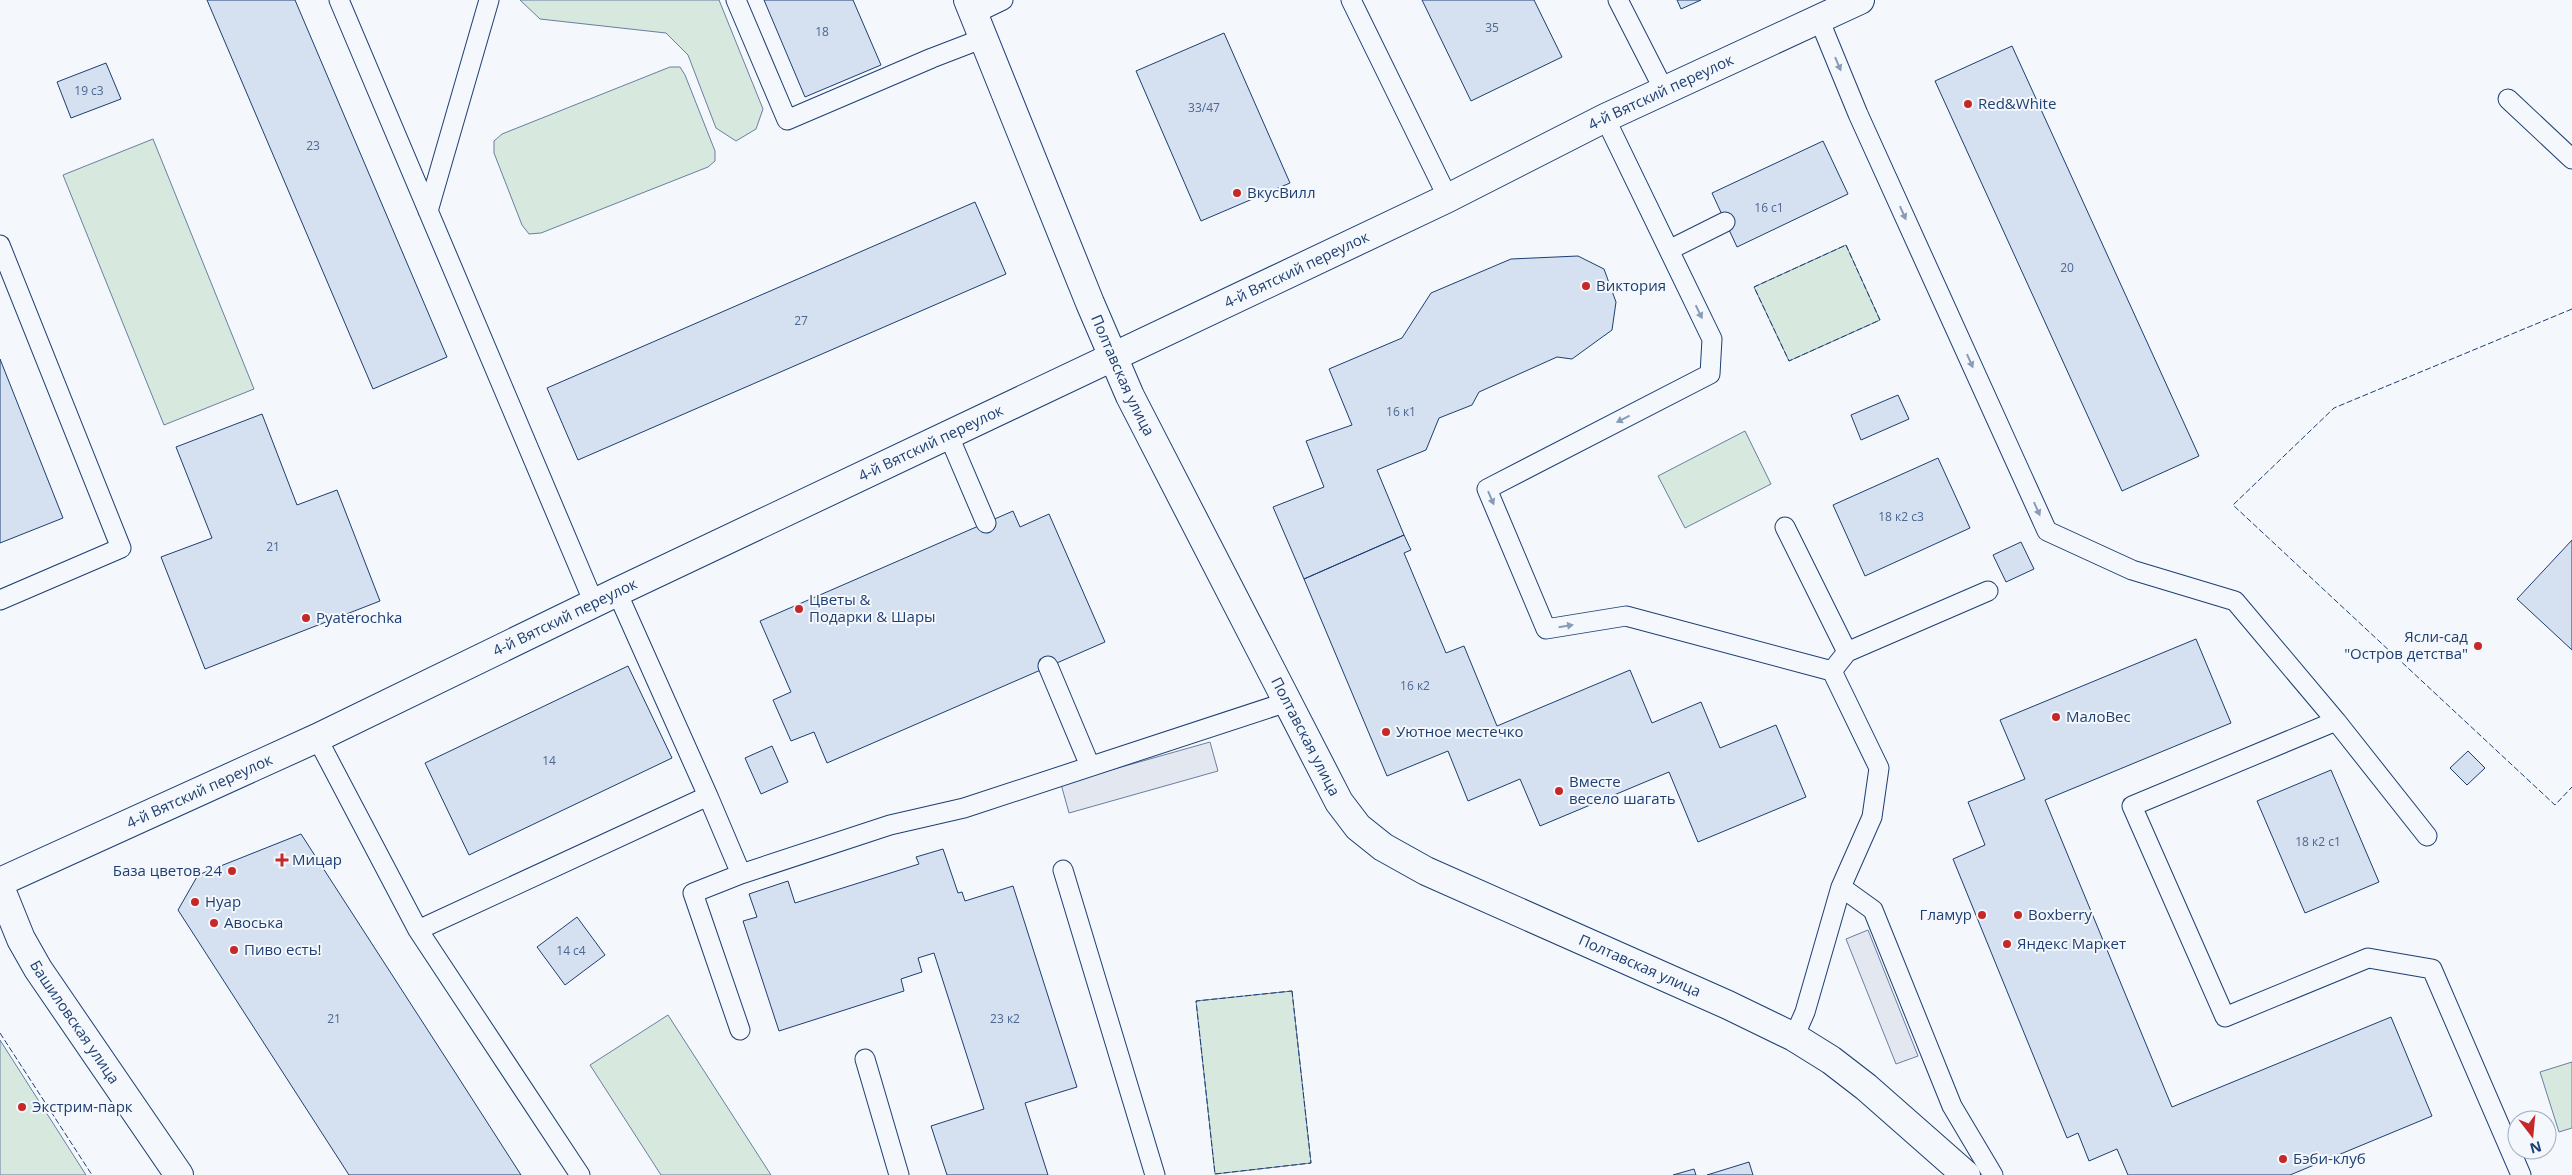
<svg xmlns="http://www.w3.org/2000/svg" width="2572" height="1175" font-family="'Open Sans',sans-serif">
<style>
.green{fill:#d7e8df;stroke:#687fa3}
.parking{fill:#e3e8f0;stroke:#687fa3}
.building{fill:#d5e0f0;stroke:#1d3f73}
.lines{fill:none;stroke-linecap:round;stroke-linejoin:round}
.lane-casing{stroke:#1d3f73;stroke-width:21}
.street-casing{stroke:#1d3f73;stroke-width:30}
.secondary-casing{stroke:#1d3f73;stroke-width:30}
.lane{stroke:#f4f7fb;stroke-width:19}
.street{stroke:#f4f7fb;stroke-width:28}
.secondary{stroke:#f4f7fb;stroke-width:28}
.fence{stroke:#1d3f73;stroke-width:1;stroke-dasharray:6 2.5;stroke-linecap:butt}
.oneway{fill:#889bb7}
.poi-dot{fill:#c62828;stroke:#f4f7fb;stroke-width:2}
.labels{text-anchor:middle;stroke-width:4;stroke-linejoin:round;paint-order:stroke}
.number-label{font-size:12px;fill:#4b6792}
.street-label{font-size:15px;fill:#1d3f73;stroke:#f4f7fb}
.poi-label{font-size:15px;fill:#1d3f73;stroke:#f4f7fb;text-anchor:start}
</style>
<rect width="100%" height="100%" fill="#f4f7fb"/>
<!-- green -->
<path class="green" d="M520 0H719L763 109 756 129 736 141 716 128 688 55 666 33 540 19Z
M670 67H680L685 75 715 151V161L708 167 541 233 529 234 522 225 494 153V141L502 134Z
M153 139 254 389 164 425 63 175Z
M1846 245 1880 320 1789 361 1754 287Z
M1745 431 1771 484 1685 528 1658 476Z
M1292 991 1311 1163 1215 1174 1196 1001Z
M668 1015 771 1175H661L590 1065Z
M0 1040 86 1175H0Z
M2572 1062V1128L2559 1132 2540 1072Z"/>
<!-- parking -->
<path class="parking" d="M1210 742 1218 771 1069 813 1061 784Z
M1868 930 1918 1056 1896 1064 1846 939Z"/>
<!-- building -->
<path class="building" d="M207 0H295L447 357 373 389Z
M764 0H853L881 65 805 97Z
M1422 0H1534L1562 57 1471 101Z
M1677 0H1701L1681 9Z
M1224 33 1290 183 1201 221 1136 71Z
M2012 46 2199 456 2122 491 1935 81Z
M106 63 121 99 71 118 57 82Z
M1823 141 1848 194 1737 247 1712 193Z
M975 202 1006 274 578 460 547 388Z
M1578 256 1604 269 1616 302 1612 330 1572 359 1557 357 1479 392 1472 405 1439 418 1426 450 1377 470 1404 535 1304 579 1273 507 1324 487 1306 441 1352 425 1329 369 1402 338 1431 293 1511 259Z
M0 359 63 518 0 543Z
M1898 395 1909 419 1861 440 1851 415Z
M262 414 297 505 337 490 380 601 205 669 161 557 212 538 176 447Z
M1938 458 1970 528 1865 576 1833 505Z
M1013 511 1020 527 1049 514 1105 642 827 763 814 732 791 741 773 700 791 692 760 621Z
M1404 535 1411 550 1404 553 1446 653 1464 646 1497 726 1630 670 1652 723 1701 702 1720 748 1776 725 1806 797 1698 842 1669 772 1540 826 1520 779 1468 801 1448 751 1387 776 1304 579Z
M2572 540V650L2517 599Z
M2021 542 2034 569 2006 582 1993 555Z
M2196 639 2231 723 2045 800 2172 1107 2391 1017 2432 1116 2290 1175H2128L2117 1149 2089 1161 2078 1133 2067 1138 1953 859 1985 845 1968 802 2025 779 2000 720Z
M628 666 672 758 469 855 425 763Z
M772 746 788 782 761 794 745 758Z
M2468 751 2485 768 2467 785 2450 768Z
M2331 770 2379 882 2305 913 2257 801Z
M301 834 460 1080 521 1175H349L178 910 198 875Z
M943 849 958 893 962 892 965 901 1013 886 1077 1087 1025 1103 1048 1175H947L931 1126 984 1109 934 953 918 958 922 972 901 979 904 991 779 1031 743 921 757 917 749 894 788 881 795 903 919 864 916 857Z
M577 917 605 955 565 985 537 947Z
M1749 1162 1753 1175H1707Z
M1694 1169 1696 1175H1673Z"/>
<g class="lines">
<defs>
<path id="lane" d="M339 0 594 603
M736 0 787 120 932 58 984 38
M1351 0 1448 198
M1618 0 1665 92
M974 14 1003 0
M1819 19 1858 114 2047 531 2132 570 2235 601 2336 721 2132 806 2225 1017 2368 958 2432 969 2521 1175
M2508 99 2572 159
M1605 118 1712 339 1710 374 1487 489 1546 629 1626 616 1832 671 1879 768 1872 817 1841 887 1805 1012 1794 1037
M428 211 489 0
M0 245 121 548 0 600
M1669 250 1725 222
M948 434 986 523
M1785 527 1847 652 1832 671
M1847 652 1988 591
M1048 666 1090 766
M2336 721 2427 836
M317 738 418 930 708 796 617 592
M708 796 741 874 890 825 964 808 1287 702
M1063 870 1155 1175
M1841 887 1873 910 1952 1106 1993 1175
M418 930 580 1175
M740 1030 693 893 741 874
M865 1059 899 1175"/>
<g id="street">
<path id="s1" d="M968 0 1090 303 1130 396 1339 802 1358 827 1383 847 1426 871 1728 1005 1794 1037 1831 1060 1866 1087 1966 1175"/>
<path id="s2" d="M0 882 317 738 617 592 1448 198 1605 118 1860 0"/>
</g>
<g id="secondary">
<path id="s3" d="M0 887 21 939 38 969 179 1175"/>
</g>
</defs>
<!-- lane casing -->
<use href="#lane" class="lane-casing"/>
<!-- street casing -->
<use href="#street" class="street-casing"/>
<!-- secondary casing -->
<use href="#secondary" class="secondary-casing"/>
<!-- lane -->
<use href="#lane" class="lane"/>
<!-- street -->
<use href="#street" class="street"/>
<!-- secondary -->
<use href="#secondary" class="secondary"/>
<!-- fence -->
<path class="fence" d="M1846 245 1880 320 1789 361 1754 287Z
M2572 309 2334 408 2233 505 2555 805 2572 787
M1292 991 1311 1163 1215 1174 1196 1001Z
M0 1033 92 1175"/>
</g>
<!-- one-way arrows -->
<defs><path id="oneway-solid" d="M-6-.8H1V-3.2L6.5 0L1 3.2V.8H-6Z" transform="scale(1.25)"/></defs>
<g class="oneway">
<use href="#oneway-solid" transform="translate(1838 64) rotate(67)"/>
<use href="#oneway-solid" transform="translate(1903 213) rotate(66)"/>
<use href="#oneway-solid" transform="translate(1699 312) rotate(64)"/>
<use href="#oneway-solid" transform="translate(1970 361) rotate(66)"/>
<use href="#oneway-solid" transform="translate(1623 419) rotate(153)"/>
<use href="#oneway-solid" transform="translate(1491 498) rotate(67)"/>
<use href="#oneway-solid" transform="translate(2037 509) rotate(66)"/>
<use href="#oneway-solid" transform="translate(1566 626) rotate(-9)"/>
</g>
<!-- markers -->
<g class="poi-dot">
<circle cx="1968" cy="104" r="5"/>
<circle cx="1237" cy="193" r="5"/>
<circle cx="1586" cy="286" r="5"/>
<circle cx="799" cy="609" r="5"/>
<circle cx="306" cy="618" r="5"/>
<circle cx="2478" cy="646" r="5"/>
<circle cx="2056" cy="717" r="5"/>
<circle cx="1386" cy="732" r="5"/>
<circle cx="1559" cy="791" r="5"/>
<path d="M279.5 852.5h5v5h5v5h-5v5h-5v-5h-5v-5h5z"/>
<circle cx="232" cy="871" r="5"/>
<circle cx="195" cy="902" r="5"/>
<circle cx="1982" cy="915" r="5"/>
<circle cx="2018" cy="915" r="5"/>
<circle cx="214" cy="923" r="5"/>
<circle cx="2007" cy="944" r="5"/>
<circle cx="234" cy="950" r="5"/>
<circle cx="22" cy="1107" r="5"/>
<circle cx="2283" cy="1159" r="5"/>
</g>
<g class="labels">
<!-- number labels -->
<g class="number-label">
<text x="1492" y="32">35</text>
<text x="822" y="36">18</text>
<text x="89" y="95">19 с3</text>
<text x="1204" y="112">33/47</text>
<text x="313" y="150">23</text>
<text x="1769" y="212">16 с1</text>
<text x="2067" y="272">20</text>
<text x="801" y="325">27</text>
<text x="1401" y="416">16 к1</text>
<text x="1901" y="521">18 к2 с3</text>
<text x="273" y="551">21</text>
<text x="1415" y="690">16 к2</text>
<text x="549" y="765">14</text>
<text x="2318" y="846">18 к2 с1</text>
<text x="571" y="955">14 с4</text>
<text x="334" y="1023">21</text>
<text x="1005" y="1023">23 к2</text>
</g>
<!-- street labels -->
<g class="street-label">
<text dy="5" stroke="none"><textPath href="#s2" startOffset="1839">4-й Вятский переулок</textPath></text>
<text dy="5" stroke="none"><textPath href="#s2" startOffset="1434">4-й Вятский переулок</textPath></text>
<text dy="5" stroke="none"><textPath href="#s1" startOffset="406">Полтавская улица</textPath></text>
<text dy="5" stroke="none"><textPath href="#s2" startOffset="1029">4-й Вятский переулок</textPath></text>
<text dy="5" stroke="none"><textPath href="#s2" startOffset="624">4-й Вятский переулок</textPath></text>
<text dy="5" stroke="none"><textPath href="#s1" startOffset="811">Полтавская улица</textPath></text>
<text dy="5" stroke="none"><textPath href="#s2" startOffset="219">4-й Вятский переулок</textPath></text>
<text dy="5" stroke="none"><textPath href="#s1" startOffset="1231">Полтавская улица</textPath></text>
<text dy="5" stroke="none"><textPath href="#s3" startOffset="155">Башиловская улица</textPath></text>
</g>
<!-- poi labels -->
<g class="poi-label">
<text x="1978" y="109">Red&amp;White</text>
<text x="1247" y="198">ВкусВилл</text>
<text x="1596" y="291">Виктория</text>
<text x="809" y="605">Цветы &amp;<tspan x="809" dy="17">Подарки &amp; Шары</tspan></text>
<text x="316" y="623">Pyaterochka</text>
<text x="2468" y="642" text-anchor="end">Ясли-сад<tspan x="2468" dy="17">"Остров детства"</tspan></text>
<text x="2066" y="722">МалоВес</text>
<text x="1396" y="737">Уютное местечко</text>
<text x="1569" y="787">Вместе<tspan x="1569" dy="17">весело шагать</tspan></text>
<text x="292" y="865">Мицар</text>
<text x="222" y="876" text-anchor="end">База цветов 24</text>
<text x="205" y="907">Нуар</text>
<text x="1972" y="920" text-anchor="end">Гламур</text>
<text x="2028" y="920">Boxberry</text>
<text x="224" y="928">Авоська</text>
<text x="2017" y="949">Яндекс Маркет</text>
<text x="244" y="955">Пиво есть!</text>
<text x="32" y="1112">Экстрим-парк</text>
<text x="2293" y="1164">Бэби-клуб</text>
</g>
</g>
<!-- north arrow -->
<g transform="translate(2532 1135) rotate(164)"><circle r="24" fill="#f4f7fb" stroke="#9eadc5"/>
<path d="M0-4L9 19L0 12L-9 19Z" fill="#c62828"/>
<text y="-8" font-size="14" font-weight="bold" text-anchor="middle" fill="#1d3f73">N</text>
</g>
</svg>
